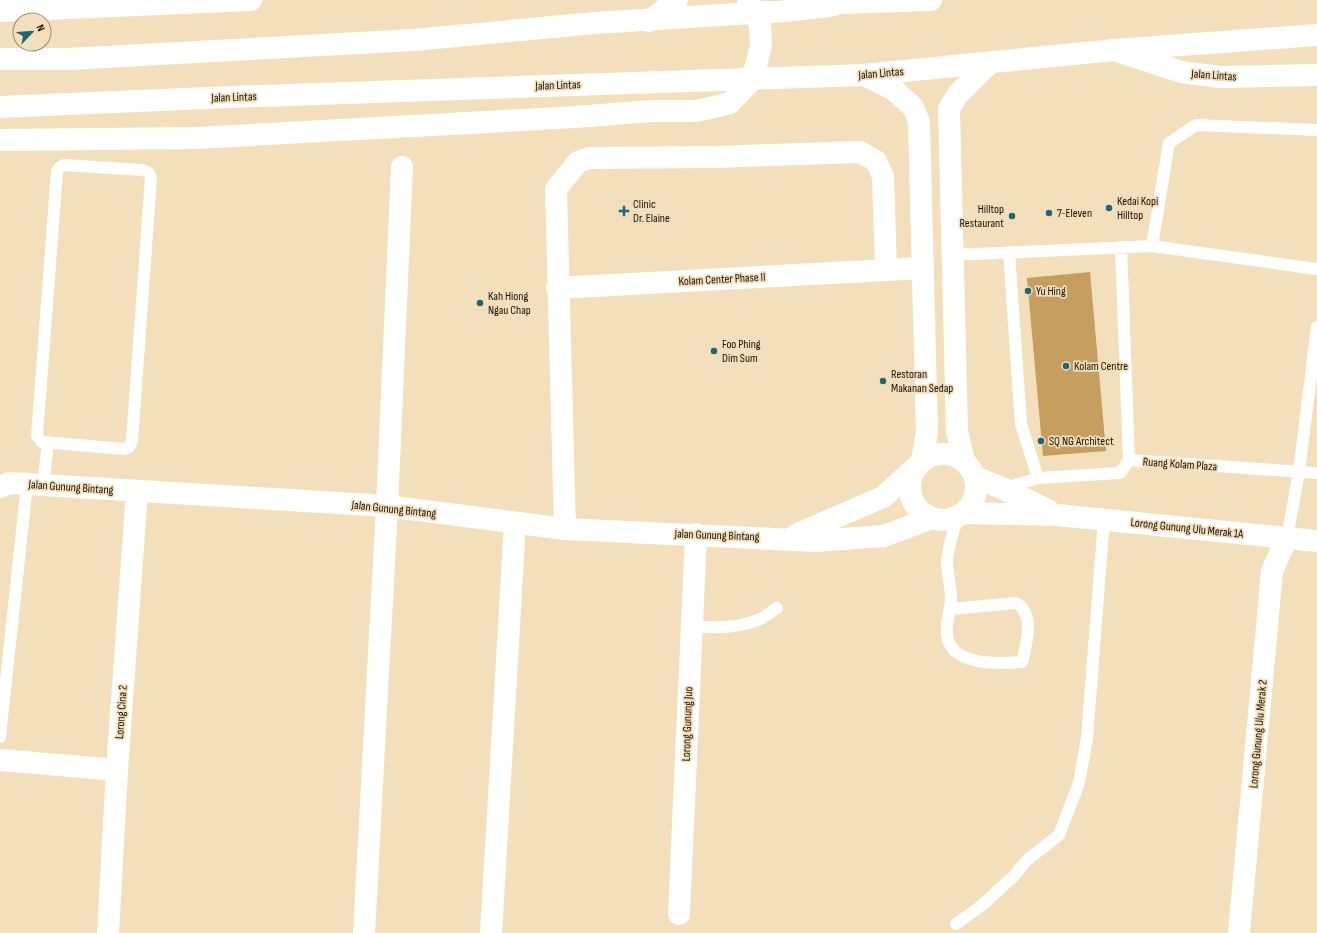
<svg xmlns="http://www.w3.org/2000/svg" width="1317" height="933" font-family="'Sofia Sans Condensed',sans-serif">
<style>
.building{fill:#c59f60}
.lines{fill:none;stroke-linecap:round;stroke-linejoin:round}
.service{stroke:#fff;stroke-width:12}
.minor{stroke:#fff;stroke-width:22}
.tertiary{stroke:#fff;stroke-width:22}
.secondary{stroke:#fff;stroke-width:22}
.trunk{stroke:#fff;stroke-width:22}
.poi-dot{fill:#1e6774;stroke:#f4dfbd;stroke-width:1.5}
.labels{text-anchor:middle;stroke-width:3.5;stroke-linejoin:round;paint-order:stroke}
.street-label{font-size:12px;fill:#160f04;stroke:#f4dfbd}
.poi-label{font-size:12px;fill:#160f04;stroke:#f4dfbd;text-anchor:start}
</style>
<rect width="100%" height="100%" fill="#f4dfbd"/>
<!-- building -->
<path class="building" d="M1090 272 1106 451 1043 456 1027 278Z"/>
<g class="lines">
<!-- service -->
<path class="service" d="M64 165 143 170 149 173 151 178 132 441 129 447 124 449 42 442 37 436 57 171 60 167Z
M1152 246 1169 143 1196 125 1317 130
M1121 247 1129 460
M1009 252 1021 424 1038 478
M953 255 1152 246 1317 269
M1129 460 1317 473
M43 485 48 442
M1005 488 1038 478 1120 473 1129 460
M1287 538 1299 472 1317 327
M951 609 1016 603C1036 614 1026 645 1022 662 1000 664 950 666 947 635 945 623 951 610 951 598 951 586 947 574 947 562 948 547 954 531 957 517
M692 626C712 628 739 628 758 620 765 617 771 612 777 608
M0 737 27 484
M956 924 981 906 1014 876 1027 860 1059 835 1079 783 1087 738 1104 519"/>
<!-- minor -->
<path class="minor" d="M649 21 677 0
M557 288 923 268
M975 477 1004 489 1049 511
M964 513 1057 515 1317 541
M565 529 556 189 578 162 589 158 714 157 860 152 876 161 883 176 886 270
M0 760 117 770
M679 914 696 534
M108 933 117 770 137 491
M364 933 387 506 402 167
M491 933 515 523
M1239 933 1272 571 1287 538"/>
<!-- tertiary -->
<path class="tertiary" d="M864 75 894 90 913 107 919 122 927 432 922 460
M910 487a33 33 0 1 1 66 0a33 33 0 1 1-66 0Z
M964 461 957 431 949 109 958 94 990 63
M0 487 10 483 387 506 565 529 814 541 884 536 932 518
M795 535 883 497 915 468"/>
<!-- secondary -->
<path class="secondary" d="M1114 50 1181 72 1220 77 1317 75"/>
<!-- trunk -->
<path class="trunk" d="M0 11 251 0
M0 59H69L414 40 595 23 784 11 830 6 841 3 931 0
M0 107 230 97 864 75 1114 50 1317 35
M0 140 197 138 575 117 651 111H697L730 103 748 84 756 66 761 45 760 24 748 1"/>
</g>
<!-- markers -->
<g class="poi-dot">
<circle cx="1109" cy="208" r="4"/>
<path d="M622 205h4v4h4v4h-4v4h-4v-4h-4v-4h4z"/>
<circle cx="1049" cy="213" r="4"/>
<circle cx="1012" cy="216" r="4"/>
<circle cx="1028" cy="291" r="4"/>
<circle cx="480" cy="303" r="4"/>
<circle cx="714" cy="351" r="4"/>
<circle cx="1066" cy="366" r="4"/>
<circle cx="883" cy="381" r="4"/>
<circle cx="1041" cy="441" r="4"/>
</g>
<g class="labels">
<!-- street labels -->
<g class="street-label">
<text transform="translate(881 73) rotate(-5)" y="4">Jalan Lintas</text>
<text transform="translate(1214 75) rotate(4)" y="4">Jalan Lintas</text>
<text transform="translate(558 85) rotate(-2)" y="4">Jalan Lintas</text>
<text transform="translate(234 97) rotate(-2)" y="4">Jalan Lintas</text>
<text transform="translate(722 279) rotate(-3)" y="4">Kolam Center Phase II</text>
<text transform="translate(1180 464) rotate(4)" y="4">Ruang Kolam Plaza</text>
<text transform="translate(71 487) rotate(4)" y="4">Jalan Gunung Bintang</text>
<text transform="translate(394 509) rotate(6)" y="4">Jalan Gunung Bintang</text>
<text transform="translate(1187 528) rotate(6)" y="4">Lorong Gunung Ulu Merak 1A</text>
<text transform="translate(717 535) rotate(2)" y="4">Jalan Gunung Bintang</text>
<text transform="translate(121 712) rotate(-86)" y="4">Lorong Cina 2</text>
<text transform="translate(687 724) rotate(-88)" y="4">Lorong Gunung Juo</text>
<text transform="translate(1258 734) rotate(-85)" y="4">Lorong Gunung Ulu Merak 2</text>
</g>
<!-- poi labels -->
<g class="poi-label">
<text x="1117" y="205">Kedai Kopi<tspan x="1117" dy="14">Hilltop</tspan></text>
<text x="633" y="208">Clinic<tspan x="633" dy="14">Dr. Elaine</tspan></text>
<text x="1004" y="213" text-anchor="end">Hilltop<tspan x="1004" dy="14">Restaurant</tspan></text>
<text x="1057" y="217">7-Eleven</text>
<text x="1036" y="295">Yu Hing</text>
<text x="488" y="300">Kah Hiong<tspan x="488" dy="14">Ngau Chap</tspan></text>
<text x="722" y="348">Foo Phing<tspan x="722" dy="14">Dim Sum</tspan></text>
<text x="1074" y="370">Kolam Centre</text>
<text x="891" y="378">Restoran<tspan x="891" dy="14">Makanan Sedap</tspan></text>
<text x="1049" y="445">SQ NG Architect</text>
</g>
</g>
<!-- north arrow -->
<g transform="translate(32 32) rotate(65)"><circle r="19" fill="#f4dfbd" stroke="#9b8c73"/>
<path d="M0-3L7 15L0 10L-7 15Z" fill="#1e6774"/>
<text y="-6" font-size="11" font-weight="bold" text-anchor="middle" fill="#160f04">N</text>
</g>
</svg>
